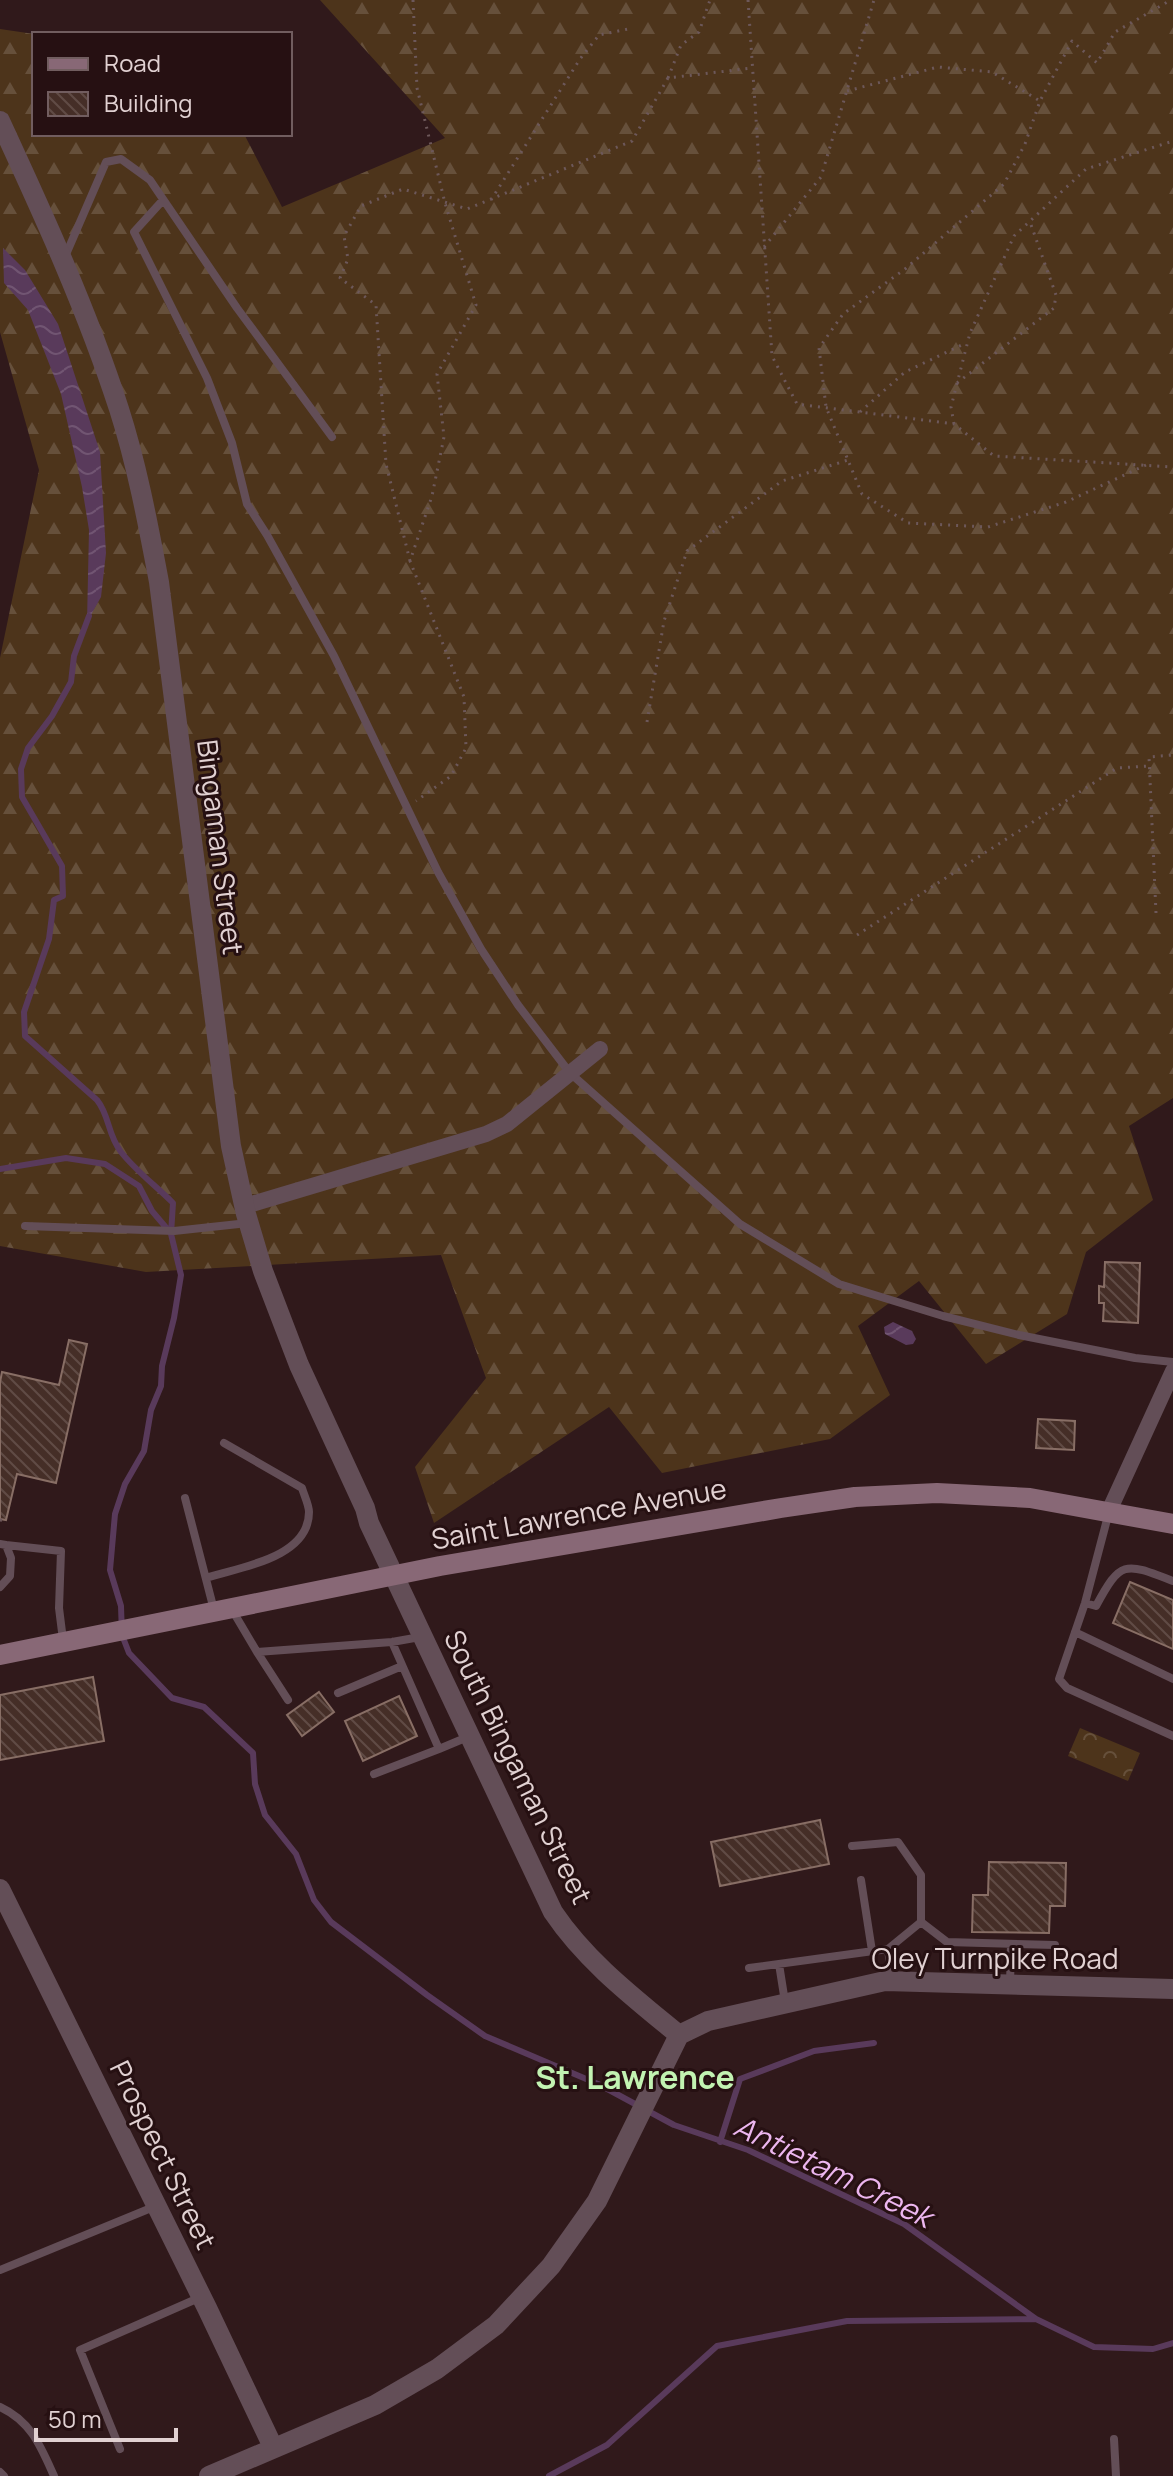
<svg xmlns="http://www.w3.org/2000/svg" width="1173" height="2476" font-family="Manrope,sans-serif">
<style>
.forest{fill:url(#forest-firs)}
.park{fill:url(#park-crowns)}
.water{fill:url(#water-waves)}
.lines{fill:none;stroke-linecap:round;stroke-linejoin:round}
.stream{stroke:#593a5b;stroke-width:6}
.building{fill:url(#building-back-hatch);stroke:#886e65;stroke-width:2}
.path{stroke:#6d585a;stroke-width:3;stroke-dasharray:2 6;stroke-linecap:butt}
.service{stroke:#634e57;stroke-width:8}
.minor{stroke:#634e57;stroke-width:16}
.tertiary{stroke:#634e57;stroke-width:20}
.secondary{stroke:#886876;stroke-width:20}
.labels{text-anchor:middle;stroke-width:6;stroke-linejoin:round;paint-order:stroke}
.street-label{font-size:28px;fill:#e1d1d2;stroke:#261012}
.water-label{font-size:30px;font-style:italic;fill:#ecb6ef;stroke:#261012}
.quarter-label{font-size:32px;font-weight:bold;fill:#c2f3b2;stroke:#261012}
</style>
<defs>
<pattern id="forest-firs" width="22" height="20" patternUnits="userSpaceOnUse" patternTransform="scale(2)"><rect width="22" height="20" fill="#4d341b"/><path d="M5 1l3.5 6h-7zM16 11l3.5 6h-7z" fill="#66503b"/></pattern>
<pattern id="park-crowns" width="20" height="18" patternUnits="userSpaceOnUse" patternTransform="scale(2)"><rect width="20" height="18" fill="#4d341b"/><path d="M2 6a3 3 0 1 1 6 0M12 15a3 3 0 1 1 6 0" fill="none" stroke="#66503b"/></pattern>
<pattern id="water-waves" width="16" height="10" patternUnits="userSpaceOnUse" patternTransform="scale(2)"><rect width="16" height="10" fill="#593a5b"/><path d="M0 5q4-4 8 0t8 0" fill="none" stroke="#715572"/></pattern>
<pattern id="building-back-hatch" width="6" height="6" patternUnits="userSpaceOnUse" patternTransform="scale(2)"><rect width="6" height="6" fill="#452e27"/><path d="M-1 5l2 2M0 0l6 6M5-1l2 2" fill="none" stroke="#604b45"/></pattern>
</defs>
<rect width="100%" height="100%" fill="#30191b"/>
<!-- forest -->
<path class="forest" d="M320 0H1173V1098L1129 1126 1153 1200 1086 1252 1067 1314 986 1364 919 1281 858 1326 890 1395 830 1439 662 1473 609 1407 434 1523 415 1467 486 1378 441 1255 146 1272 0 1246V658L39 470 0 332V29L34 34V134H244L282 207 445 138Z"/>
<!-- park -->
<path class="park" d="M1080 1728 1140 1753 1128 1781 1068 1756Z"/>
<!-- water -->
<path class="water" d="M3 248 25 270 58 324 100 452 106 553 101 597 87 622 89 530 82 487 61 394 28 310 4 283Z
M893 1322 912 1331 916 1339 913 1344 906 1345 885 1334 884 1327Z"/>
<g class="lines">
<!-- stream -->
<path class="stream" d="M89 616 74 656 71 682 52 716 28 748 21 769 22 797 62 866 63 896 54 900 49 939 24 1012 25 1036 97 1100C110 1116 107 1134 121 1152 136 1171 156 1186 173 1203L171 1234 181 1275 174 1318 162 1366 161 1386 151 1410 144 1451 125 1484 115 1514 110 1570 121 1606 122 1635 129 1653 172 1698 204 1707 253 1753 255 1784 265 1815 296 1854 314 1900 331 1922 427 1995 485 2036 598 2084 674 2125 748 2150 904 2224 1036 2319 1094 2347 1153 2349 1173 2343
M0 1169 66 1158 105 1164 139 1186 152 1211 169 1231
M720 2142 740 2079 814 2051 874 2043
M549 2476 607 2445 717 2346 847 2321 1036 2319"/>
</g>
<!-- building -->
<path class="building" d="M1105 1262 1140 1263 1138 1323 1103 1321 1104 1303H1099V1286L1104 1287Z
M69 1340 87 1344 56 1483 17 1474 6 1520 0 1519V1382L2 1372 59 1385Z
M1038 1419 1075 1421 1074 1450 1036 1448Z
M1130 1582 1173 1600V1649L1113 1623Z
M93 1677 104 1741 0 1760V1695Z
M319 1692 334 1712 302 1736 287 1715Z
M399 1696 417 1736 363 1761 345 1721Z
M820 1820 829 1864 720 1886 711 1842Z
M989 1862 1066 1863 1065 1906H1050L1049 1933 972 1932 973 1895H988Z"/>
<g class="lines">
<!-- path -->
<path class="path" d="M413 0 417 88 445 203 476 305 437 374 444 437 432 496 410 561 464 697 466 748 451 776 416 801
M748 0 772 356 797 404 954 424 994 456 1173 467
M668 78 681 45 699 32 710 0
M847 91 938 67 992 72 1040 101
M491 200 580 59 599 35 628 29
M764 247 821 177 874 0
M957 383 1054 308 1056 295 1030 222
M860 412 905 372 966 343
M954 424 951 407 970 333 1014 236 1086 169 1173 141
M1146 465 1066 502 988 527 908 523 862 494 826 407 819 348 843 314 905 269 1004 184 1025 144 1040 101 1072 41 1097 63 1115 32 1171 0
M410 561 386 464 376 305 340 278 348 259 344 236 361 206 403 189 467 209 632 141 668 78 752 68
M647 722 664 621 687 551 782 481 848 460
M1156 913 1149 757 1173 755
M857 935 1117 768 1149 766
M0 1520 7 1521"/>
<!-- service -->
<path class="service" d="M163 200 134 232 207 378 232 443 247 504 267 535 334 656 438 872 481 949 518 1005 570 1073 740 1224 839 1284 943 1316 1019 1335 1135 1358 1173 1362
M64 259 106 162 121 159 150 180 237 308 332 437
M25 1226 174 1231 248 1223
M185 1498 214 1610
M1109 1512 1085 1603 1059 1679 1067 1688 1173 1736
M0 1544 6 1545 11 1558 10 1576 0 1587
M6 1545 61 1551 59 1608 63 1640
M206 1578C240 1567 309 1558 309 1512 309 1505 304 1495 302 1488L224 1443
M1085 1603 1096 1606C1121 1560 1124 1562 1173 1581
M231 1608 257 1652 392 1642 420 1637
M1075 1632 1173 1679
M392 1642 439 1749 470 1736
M257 1652 288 1700
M338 1693 402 1666
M374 1774 439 1749
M852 1846 898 1842 921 1875V1922L888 1949 892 1980
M861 1880 872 1951
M921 1922 947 1942 1055 1945
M779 1964 785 2002
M749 1968 888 1949
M1010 1985 1011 1944
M0 2270 156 2206
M0 2407C31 2421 41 2447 54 2476
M1114 2439 1116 2476
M120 2449 80 2350 201 2297
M0 2472 4 2476"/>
<!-- minor -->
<path class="minor" d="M245 1206 486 1134 507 1124 600 1049
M1109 1511 1173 1371"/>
<!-- tertiary -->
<path class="tertiary" d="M0 121C44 216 87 310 119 409 137 465 148 524 159 582L231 1146 246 1214 263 1271 299 1365 365 1508 369 1523 553 1912C586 1961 633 1997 679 2035
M0 1889 207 2308 273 2447
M209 2476 375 2405 437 2369 496 2325 551 2266 597 2201 679 2035 708 2021 730 2016 885 1981 1173 1989"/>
<!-- secondary -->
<path class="secondary" d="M0 1655 440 1566 781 1508 855 1497 937 1493 1030 1498 1173 1524"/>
</g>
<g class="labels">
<!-- street labels -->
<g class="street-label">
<text transform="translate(220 847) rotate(83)" y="10">Bingaman Street</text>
<text transform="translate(579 1514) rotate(-10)" y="10">Saint Lawrence Avenue</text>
<text transform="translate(518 1767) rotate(64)" y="10">South Bingaman Street</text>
<text x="995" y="1969">Oley Turnpike Road</text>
<text transform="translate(163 2155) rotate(64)" y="10">Prospect Street</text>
</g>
<!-- water labels -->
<g class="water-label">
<text transform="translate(833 2172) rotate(26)" y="10">Antietam Creek</text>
</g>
<!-- quarter labels -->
<g class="quarter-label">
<text x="635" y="2089">St. Lawrence</text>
</g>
</g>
<!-- legend -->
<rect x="32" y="32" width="260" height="104" fill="#261012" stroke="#715d5f" stroke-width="2"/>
<rect x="48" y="58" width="40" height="12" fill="#886876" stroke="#715d5f" stroke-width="2"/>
<text x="104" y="72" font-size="24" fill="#e1d1d2">Road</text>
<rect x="48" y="92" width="40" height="24" fill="url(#building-back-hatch)" stroke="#715d5f" stroke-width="2"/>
<text x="104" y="112" font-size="24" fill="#e1d1d2">Building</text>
<!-- scale -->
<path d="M36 2428v12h140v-12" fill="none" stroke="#e1d1d2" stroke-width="4"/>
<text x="48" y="2428" font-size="24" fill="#e1d1d2" stroke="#261012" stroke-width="6" paint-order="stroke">50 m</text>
</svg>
